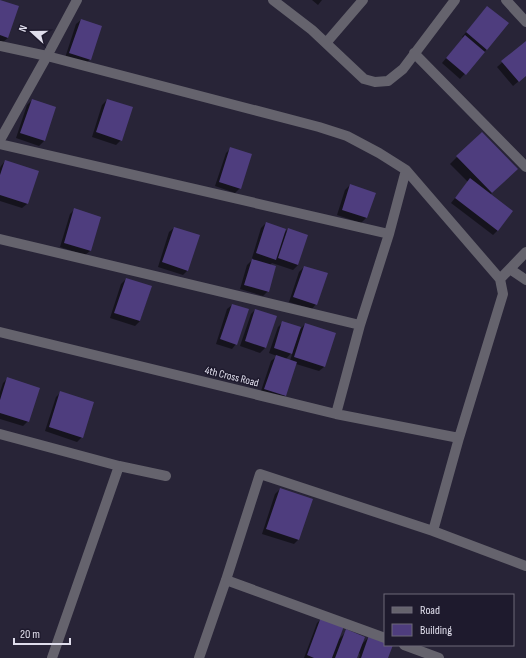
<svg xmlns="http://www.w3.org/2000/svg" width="526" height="658" font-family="'Sofia Sans Condensed',sans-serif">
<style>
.shadow{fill:#0007;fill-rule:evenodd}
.building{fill:#4e3d7e}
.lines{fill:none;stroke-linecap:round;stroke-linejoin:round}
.minor{stroke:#65636d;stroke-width:10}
.tertiary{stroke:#65636d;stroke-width:10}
.labels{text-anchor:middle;stroke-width:3;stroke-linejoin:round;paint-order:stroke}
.street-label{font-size:11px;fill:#e0deec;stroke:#1e1a2d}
</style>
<rect width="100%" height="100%" fill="#282437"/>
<!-- shadow -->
<path class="shadow" d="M312 0H322L318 5Z
M0 1 8 38 3 42H0Z
M483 12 487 49 460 79 442 63 463 38 462 37Z
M81 20 90 59 86 64 65 58 76 24Z
M526 42V75L513 86 497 67Z
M32 100 54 108 44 141 39 146 16 138 27 105Z
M107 100 121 140 116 145 92 137 102 105Z
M481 133 516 169 490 195 498 230 493 235 451 203 468 182 450 164Z
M231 148 240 188 235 193 215 186 226 153Z
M5 161 27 204 22 208 0 201V168L1 166Z
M350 185 374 193 366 218 361 223 337 215 345 190Z
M75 209 90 251 85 255 60 247 70 214Z
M266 223 284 233 288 229 298 265 293 270 272 263 270 265 268 291 263 296 240 289 247 265 253 259 252 258 261 228Z
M174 228 187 271 183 275 158 267 169 232Z
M304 267 316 304 312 309 289 302 299 272Z
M126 279 151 287 140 321 135 326 110 318 121 284Z
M232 305 236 344 232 349 216 344 227 309Z
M255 310 275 317 265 348 260 353 240 346 251 314Z
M283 322 298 332 305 324 324 367 319 371 296 364 285 396 281 401 260 394 271 361 277 356 269 353 278 327ZM293 351 290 361 286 359Z
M8 378 28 421 23 426 0 419V392L3 383Z
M61 392 82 437 77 442 45 431 56 397Z
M280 489 298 540 294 544 262 534 275 494Z
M322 618 339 639 347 631 362 644 370 636 385 645H392L387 658H359L360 654 358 653 356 658H304L317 623Z"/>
<!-- building -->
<path class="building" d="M0 0 19 6 8 38 0 35Z
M487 6 509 23 487 50 466 32Z
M81 19 102 26 91 60 69 53Z
M465 35 485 52 466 75 446 58Z
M526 41V76L519 82 501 61Z
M32 99 56 107 45 141 20 133Z
M107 99 133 107 122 141 96 132Z
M482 132 518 169 492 193 456 156Z
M230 147 252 154 241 189 219 182Z
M5 160 39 171 28 204 0 195V175Z
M470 178 513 211 498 231 455 198Z
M350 184 376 193 367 218 342 210Z
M74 208 101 217 91 251 64 243Z
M266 222 286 229 276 260 256 253Z
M174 227 200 235 188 271 162 262Z
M288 228 308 235 298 265 278 258Z
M252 259 276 266 269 292 244 285Z
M304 266 328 273 317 305 293 297Z
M126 278 152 286 140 321 114 313Z
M232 304 249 309 237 345 220 339Z
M255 309 277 316 266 348 245 341Z
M282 321 301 327 292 354 274 348Z
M305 323 336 333 325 367 294 357Z
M276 355 297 362 286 396 264 389Z
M7 377 40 388 29 422 0 413V400Z
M60 391 94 402 83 438 49 427Z
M280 488 313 499 299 540 266 529Z
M321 617 344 626 332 658H314L307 655Z
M346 629 365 637 357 658H335Z
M369 635 385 641V645H393L388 658H361Z"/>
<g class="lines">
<!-- minor -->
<path class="minor" d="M273 0 312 30 364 79 375 82 388 81 403 69 455 0
M326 43 363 0
M0 46 47 56 319 127 347 136 379 153 406 170 500 279 503 294 459 438 433 531 526 566
M414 53 526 167
M0 140 47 56 77 0
M0 144 389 234
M0 239 360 325
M510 269 526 280
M500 279 526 252
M0 332 336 414 459 438
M336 414 360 325 389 234 406 170
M0 434 119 466 166 476
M226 580 385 638
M404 645 439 658
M52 658 119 466
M199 658 226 580 260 474 433 531"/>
<!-- tertiary -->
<path class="tertiary" d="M506 0 526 22"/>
</g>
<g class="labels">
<!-- street labels -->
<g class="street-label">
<text transform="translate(232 376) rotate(14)" y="4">4th Cross Road</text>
</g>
</g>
<!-- legend -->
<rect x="384" y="594" width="130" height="52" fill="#1e1a2d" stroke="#6c6879"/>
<rect x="392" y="607" width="20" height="6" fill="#65636d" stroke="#6c6879"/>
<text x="420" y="614" font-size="12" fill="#e0deec">Road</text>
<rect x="392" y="624" width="20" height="12" fill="#4e3d7e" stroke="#6c6879"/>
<text x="420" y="634" font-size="12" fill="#e0deec">Building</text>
<!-- north arrow -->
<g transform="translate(32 32) rotate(291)" stroke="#1e1a2d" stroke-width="3" paint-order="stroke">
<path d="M0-3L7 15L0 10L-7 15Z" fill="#e0deec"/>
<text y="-6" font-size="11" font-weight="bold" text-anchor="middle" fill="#e0deec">N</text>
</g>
<!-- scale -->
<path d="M14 638v6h56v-6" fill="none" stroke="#e0deec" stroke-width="2"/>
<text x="20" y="638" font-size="12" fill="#e0deec" stroke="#1e1a2d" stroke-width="3" paint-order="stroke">20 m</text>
</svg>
